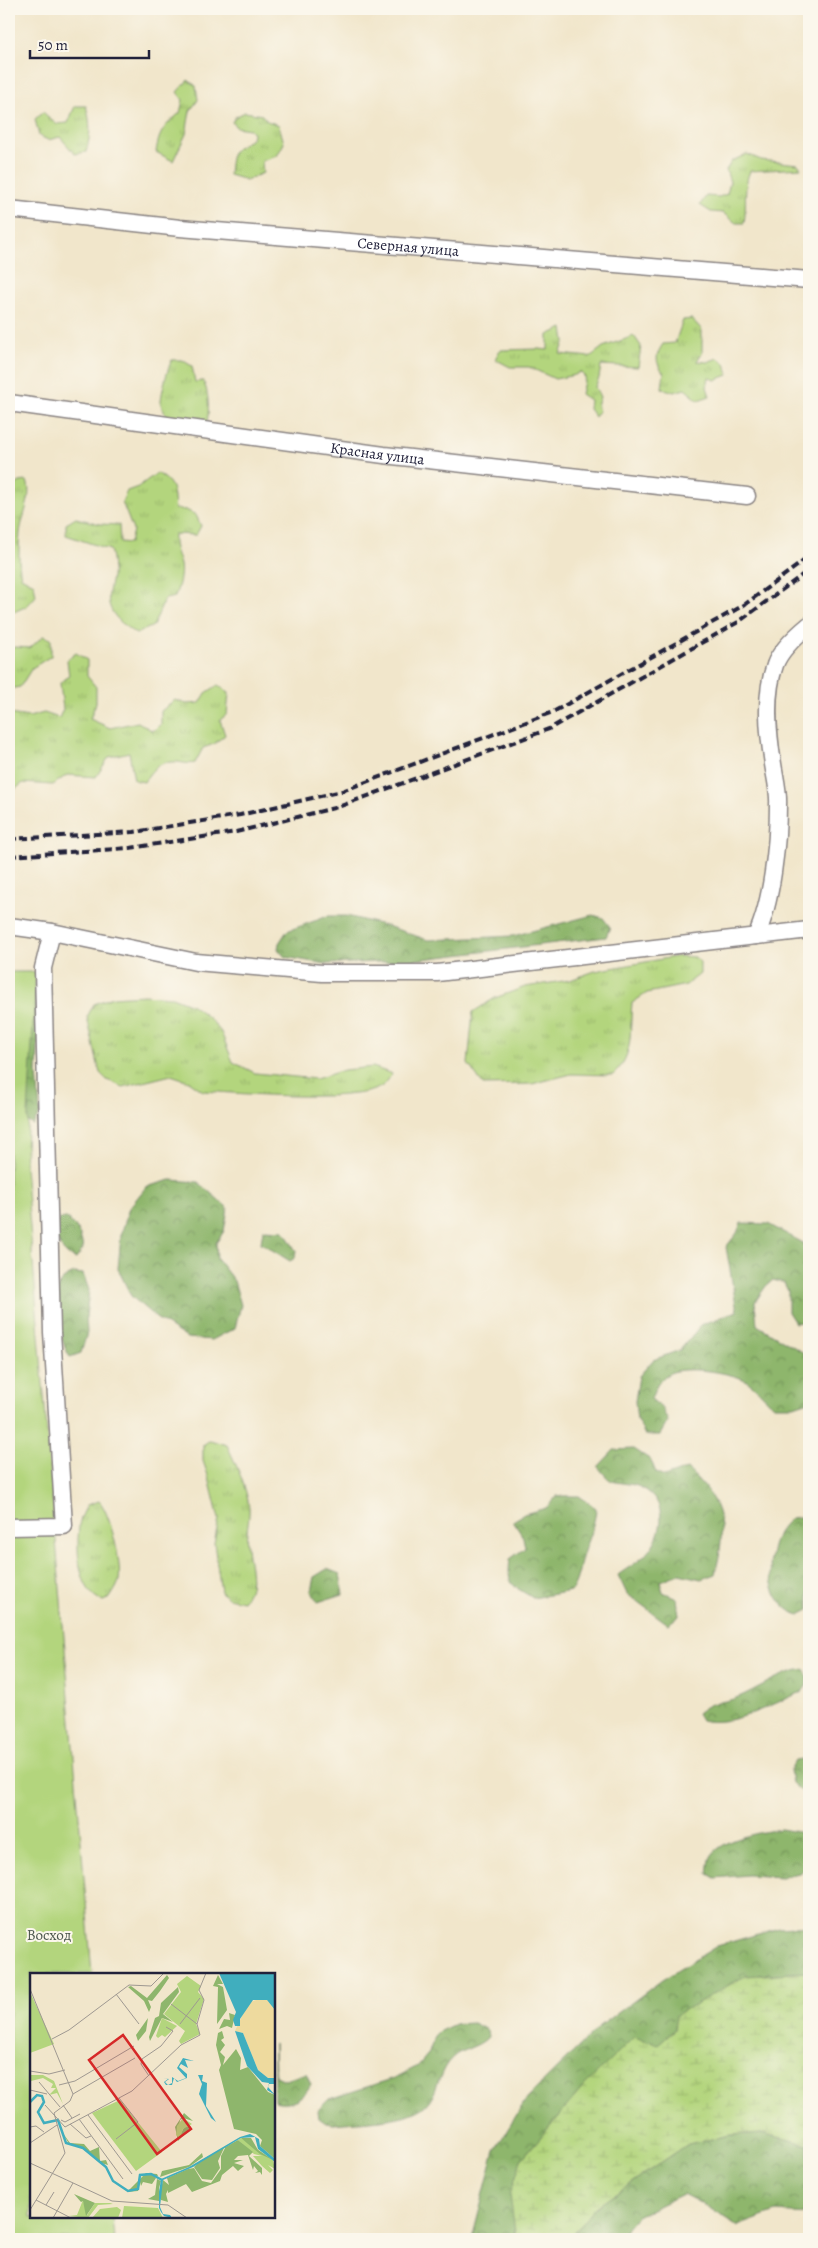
<svg xmlns="http://www.w3.org/2000/svg" width="818" height="2248" font-family="Alegreya,serif">
<style>
.grass{fill:url(#grass-tufts);stroke:#6a7c5c}
.forest{fill:url(#forest-crowns);stroke:#586c54}
.wetland{fill:url(#wetland-marsh);stroke:#6a7c5c}
.green{fill:#b3d57d;stroke:#6a7c5c}
.lines{fill:none;stroke-linecap:round;stroke-linejoin:round}
.minor-casing{stroke:#8a8483;stroke-width:19}
.minor{stroke:#fff;stroke-width:16}
.rail{stroke:#22223b;stroke-width:4;stroke-dasharray:8 4;stroke-linecap:butt}
.labels{text-anchor:middle;stroke-width:4;stroke-linejoin:round;paint-order:stroke}
.street-label{font-size:15px;fill:#22223b;stroke:#fbf7ec}
.park-label{font-size:15px;fill:#4e584f;stroke:#fbf7ec}
.inset-river{fill:none;stroke:#40aebe;stroke-width:2.5}
.inset-road{fill:none;stroke:#9e9891;stroke-width:1}
.view{fill:#d62828;fill-opacity:0.15;stroke:#d62828;stroke-width:2.5}
.inset-edge{fill:none;stroke:#22223b;stroke-width:2.5}
</style>
<defs>
<pattern id="grass-tufts" width="24" height="20" patternUnits="userSpaceOnUse" patternTransform="scale(1.25)"><rect width="24" height="20" fill="#b3d57d"/><path d="M3 7l-1-3M5 7V3M7 7l1-3M15 17l-1-3M17 17v-4M19 17l1-3" fill="none" stroke="#9ab76d"/></pattern>
<pattern id="forest-crowns" width="20" height="18" patternUnits="userSpaceOnUse" patternTransform="scale(1.25)"><rect width="20" height="18" fill="#8eb66c"/><path d="M2 6a3 3 0 1 1 6 0M12 15a3 3 0 1 1 6 0" fill="none" stroke="#74945a"/></pattern>
<pattern id="wetland-marsh" width="20" height="14" patternUnits="userSpaceOnUse" patternTransform="scale(1.25)"><rect width="20" height="14" fill="#b3d57d"/><path d="M1 5h8M5 5V1M11 12h8M15 12V8" fill="none" stroke="#9ab76d"/></pattern>
</defs>
<rect width="100%" height="100%" fill="#fbf7ec"/>
<filter id="ink" filterUnits="userSpaceOnUse"><feTurbulence type="fractalNoise" baseFrequency=".02" numOctaves="2"/><feDisplacementMap in="SourceGraphic" scale="10" xChannelSelector="R" yChannelSelector="G"/><feConvolveMatrix kernelMatrix="1 2 1 2 8 2 1 2 1" color-interpolation-filters="sRGB"/></filter>
<filter id="wash" filterUnits="userSpaceOnUse"><feTurbulence type="fractalNoise" baseFrequency=".0096" numOctaves="4" result="noise"/><feDisplacementMap in="SourceGraphic" scale="20" xChannelSelector="R" yChannelSelector="G"/><feGaussianBlur stdDeviation="1.12" result="paint"/><feColorMatrix in="noise" values="0 0 0 0 0 0 0 0 0 0 0 0 0 0 0 0 0 1.4 0 .05"/><feComposite in="paint" operator="in"/></filter>
<g filter="url(#wash)">
<rect width="100%" height="100%" fill="#f1e6cb"/>
<!-- grass -->
<path class="grass" d="M188 80 196 86 198 100 190 111 186 134 173 161 156 152C159 132 164 126 180 113L183 100 177 92Z
M75 106H86C91 123 91 135 86 152L75 154 60 137 48 140 39 136 35 119 43 112 56 124 68 123Z
M245 112 262 115 267 121 279 125 284 143 277 156 262 161 263 173 246 180 229 175C231 151 231 150 252 139L253 133 250 129 236 127 232 122 235 117Z
M747 154 761 160 798 164 801 168 750 171C743 186 747 206 744 223H736L723 213 711 212 700 205 706 196 719 197 727 194 730 182 726 170 732 161Z
M692 319 702 330V353L697 361 707 362 718 358 725 363 728 375 715 380 709 377 707 387 710 396 698 400 685 389 674 392 662 388 664 373C655 362 655 356 663 344L675 343 683 320Z
M563 328 565 341 560 354 590 357 603 347 634 336 641 346 638 367 601 365 599 378 595 387 600 397 597 406 599 411 595 417 589 409 590 400 581 394 585 377 580 372 575 375 555 379 529 367H510L495 359 500 350 538 349 548 350V335Z
M172 360H182L192 366 195 382 203 381C209 391 210 414 206 425L168 419C166 414 163 409 161 404 160 398 168 366 172 360Z
M157 473C175 484 173 489 175 509L186 510 196 515 201 526 196 535 174 534C173 549 177 552 180 565 182 576 178 587 175 597L165 599 153 626 136 634C86 600 122 590 110 550L66 535V524L76 518 100 524 119 525 120 542 130 543 133 530 122 502 127 491 138 487Z
M27 481C33 497 22 516 20 533 19 546 18 563 21 577L34 584 36 596 27 606 14 612 9 606V547L13 527 9 524V489L20 482Z
M43 636 51 639V656L32 668 20 687 9 689V649L15 647 30 648Z
M76 653 87 660V676L96 687V703L90 719 110 728 138 722 153 731 161 724V711L175 700 187 704 200 703 206 693 218 685 229 693 227 714 220 720 225 735 214 744 203 748 195 763C186 765 180 761 171 762 158 762 150 772 144 782L134 780 129 752 109 757 96 777 67 775 53 785 23 783 9 794V714L29 717 44 713 59 718 63 709 60 683 69 676 67 660Z
M679 956 695 957 700 962V974L686 985 647 993 632 1003C629 1030 635 1055 613 1075L571 1074 532 1084 483 1085 468 1064 473 1012 495 998 525 987 570 980 595 971Z
M144 995 172 997 192 1005 209 1018 221 1032 233 1062 255 1073 316 1079 344 1070 373 1067 392 1074C389 1078 386 1084 382 1086 358 1104 237 1093 203 1091L189 1081 171 1075 123 1087 107 1080 100 1073 87 1017 94 1004 113 997Z
M210 1440 227 1445C236 1465 246 1485 249 1507 250 1520 245 1533 247 1546 248 1565 257 1585 243 1601L228 1598 221 1592 214 1543 219 1519 209 1478 203 1461V1445Z
M99 1501C110 1512 122 1564 119 1580 118 1586 113 1593 110 1598L103 1601C78 1592 76 1550 79 1527 79 1520 84 1512 87 1505Z"/>
<!-- forest -->
<path class="forest" d="M593 915 603 918 610 927 606 937 406 961 325 964 285 957 278 949 279 943 287 931 328 916H347L387 926 428 940 513 936Z
M34 981 39 1028 37 1072 40 1113 33 1125 23 1119Z
M171 1180 198 1182 228 1208 224 1231 216 1243 217 1259 234 1281 241 1305 235 1328 212 1340 187 1338 156 1318 131 1296 118 1269 121 1235 129 1208 146 1187Z
M66 1218C78 1227 81 1235 83 1249L76 1259C61 1254 49 1233 59 1219Z
M741 1223 768 1224 809 1246V1321L795 1323 788 1312V1291L784 1283 773 1280 766 1286 755 1302 757 1325 804 1353 809 1358V1401L794 1406H774C765 1398 755 1386 745 1380 729 1372 683 1365 668 1374 658 1380 655 1389 651 1399L661 1407 668 1421 660 1435H645L637 1420 635 1401 639 1376 653 1360 680 1350 701 1325 737 1311 726 1247 737 1233Z
M263 1230 284 1231 296 1251 295 1258 290 1261 261 1243Z
M74 1273 83 1274 89 1290 86 1316 87 1333 81 1353 70 1357C60 1343 50 1296 61 1281 65 1277 70 1275 74 1273Z
M634 1449 651 1460 656 1473 664 1477 687 1469C724 1502 727 1528 715 1574L701 1579 679 1574 660 1581 663 1592 677 1598 679 1616 668 1624 627 1594 618 1575C627 1568 639 1562 646 1554 664 1535 669 1501 642 1488 633 1483 622 1484 612 1481 607 1479 602 1471 598 1467L614 1450Z
M557 1496H579L596 1508C595 1525 588 1538 583 1554 579 1567 579 1579 571 1591L533 1598C511 1584 507 1586 510 1559L525 1548 523 1537 513 1521 524 1514 546 1508Z
M809 1516V1610L799 1615C766 1604 765 1560 778 1533 781 1528 786 1523 791 1518Z
M327 1569 340 1574 343 1594 318 1602 311 1591 314 1577Z
M804 1669 808 1677 807 1685 802 1692C774 1703 731 1728 701 1720L697 1713C716 1698 717 1705 736 1698 759 1689 778 1673 804 1669Z
M809 1759V1798L792 1783 790 1770 795 1761Z
M781 1829 809 1834V1866L799 1873 782 1877 748 1875 715 1878 708 1874C709 1868 709 1859 712 1855 724 1838 762 1832 781 1829Z
M809 1926V1972L745 1976 658 2044 585 2085 521 2160 514 2237 516 2239H472L495 2150 527 2098 599 2027 662 1980 717 1946 779 1928Z
M473 2023 487 2030 488 2037C478 2048 462 2048 452 2058 439 2070 439 2088 429 2102 415 2122 358 2121 334 2124L326 2123 319 2118 318 2110 329 2099 395 2078 418 2066 429 2053 434 2037 440 2031 455 2024Z
M274 2043 275 2076 286 2080 306 2073 311 2084C303 2099 291 2105 274 2101Z
M762 2133 809 2145V2214L776 2212 738 2226 706 2206 683 2194 637 2216 618 2239H570L593 2209 688 2144 730 2135Z"/>
<!-- wetland -->
<path class="wetland" d="M809 1972V2145L762 2133 730 2135 688 2144 593 2209 570 2239H516L510 2195 521 2160 585 2085 634 2037 658 2044 674 2030 676 2015 745 1976Z"/>
<!-- green -->
<path class="green" d="M9 972H36L25 1167 92 1974H31V2217H112L114 2239H9Z"/>
</g>
<g filter="url(#ink)">
<g class="lines">
<defs>
<g id="minor">
<path id="s1" d="M9 209 180 228 809 280"/>
<path id="s2" d="M9 403 384 455 747 496"/>
<path d="M9 926 52 932 196 962 322 973H437L809 930"/>
<path d="M756 936C772 903 778 843 778 805 779 792 775 777 773 764 768 733 764 695 775 665 780 650 797 635 809 625"/>
<path d="M9 1527 64 1526 52 1332 43 968 52 932"/>
</g>
</defs>
<!-- minor casing -->
<use href="#minor" class="minor-casing"/>
<!-- minor -->
<use href="#minor" class="minor"/>
<!-- rail -->
<path class="rail" d="M9 839 134 832 240 815 342 791 553 712 744 605 809 557
M9 856 130 848 236 832 338 807 549 729 740 621 809 570"/>
</g>
</g>
<g class="labels">
<!-- street labels -->
<g class="street-label">
<text dy="5" stroke="none"><textPath href="#s1" startOffset="401">Северная улица</textPath></text>
<text dy="5" stroke="none"><textPath href="#s2" startOffset="372">Красная улица</textPath></text>
</g>
<!-- park labels -->
<g class="park-label">
<text x="49" y="1940">Восход</text>
</g>
</g>
<!-- overview -->
<g transform="translate(30 1973)">
<rect width="245" height="245" fill="#f1e6cb"/>
<path d="M0 102H13L24 108 33 131 27 120 19 122 26 115H21L23 111 13 105 1 108ZM211 165 243 187 245 196 238 192 243 197 240 200 232 193 223 183H232L224 181 208 167ZM53 227 57 242 65 230H80L83 231 68 232 58 245 39 243 47 242Z" fill="#b3d57d"/>
<path d="M137 2 139 5 130 18 122 28 118 27 121 34 119 39 114 28 98 14 101 13 117 25ZM188 2 193 11H187L193 14 197 37 187 51 188 14 183 13ZM148 14 149 19 133 41 143 49 132 45 120 68 119 64 125 45 129 43 131 30ZM199 40 205 42 202 55 197 53 189 56 194 46 200 47ZM118 45 116 58 108 68 106 62ZM192 58 194 65 191 67 195 72 190 79 195 84 193 92 206 76 211 85 210 97 218 94 238 119 245 122V186L230 173 232 167 226 161 204 156 189 97 191 92 186 72 188 60ZM154 140 163 148 153 145 150 147 148 165 155 153 161 154 148 168 145 154ZM32 159 40 170 54 171 60 178 69 174 70 188 76 187 78 192 71 190 51 174 39 171ZM211 165H221L228 177 243 187 230 181ZM208 167 223 179 219 183 232 195V202L230 199 225 200 228 198 224 193 223 197 218 182 208 183 204 187H213L204 190 214 193 208 198 203 193 192 202 190 208 162 219 156 211 138 220V217L136 221 138 229 131 227 130 224 129 228 118 226 125 222 127 206 131 208 129 215 130 221 133 207 139 212 137 205 158 196 164 195 172 208 181 210 191 196V183L195 175H194L188 188 190 195 182 207 172 206 164 194 170 188ZM172 180 173 184 159 194 130 204 132 198 159 192ZM116 200 127 201 128 203H124L126 205 122 211 113 209 111 213 110 209 108 218 97 219ZM44 221 65 230 56 243 53 228 51 229Z" fill="#8eb66c"/>
<path d="M153 145 162 151 153 156 150 166 146 162 147 153Z" fill="#b3d57d"/>
<path d="M229 26 237 27 245 37V105H238L228 97 213 60 205 58 218 30Z" fill="#eeda9e"/>
<path d="M157 3 171 13 168 19 174 26 166 51 170 61 151 71 149 68 155 58 134 41 151 19 147 11ZM0 19 24 71 0 80ZM132 45 147 53 135 64 132 62 128 65 126 63ZM90 127 132 179 106 198 62 140ZM94 233 128 235 133 245H92ZM87 234 91 237 88 245H62L70 236Z" fill="#b3d57d"/>
<path d="M189 0H245V37L237 27H223L210 46V53H205L203 47 206 39ZM205 58 213 60 228 97 238 105H245V111H239L238 114 245 122 237 117 239 110 232 109 217 93ZM153 85 164 88 155 87 158 95 151 91 149 94 157 101V105L147 109 144 105 142 112H136L134 109 138 106 133 105 139 106 135 109 138 112 142 110V104L148 108 156 105 147 95ZM168 102H173L172 108 177 110 176 133 186 149 181 145 169 121 172 111ZM220 161 229 166 230 173 245 186V189L228 176 225 164 211 165 163 194 133 207 130 234 133 241 140 242 142 245 134 243 131 239 129 235V219L131 206 159 194 210 164Z" fill="#40aebe"/>
<path class="inset-river" d="M0 129 7 122 12 123 14 129 8 139 14 150 28 147 36 170 53 175 76 194 83 208 98 218 108 216 110 202 121 201 132 207"/>
<path class="inset-road" d="M0 16 43 121 40 128 24 140 35 180 0 237M86 21 109 51M141 31 167 51M150 51 170 25M22 66 39 57 99 12 121 13 134 0M0 98 19 101 35 97M119 103 111 91 112 86 131 73 143 58 136 54M9 109 30 134M29 112 45 108 104 73M0 117 17 121M43 121 105 85M15 132 35 154 102 118 151 72 170 62 167 51 174 27 169 17 176 0M33 132 42 145M58 142 102 201M49 146 93 206M31 147 35 149 50 141M40 151 56 165 61 163M0 154 6 153 14 159M86 166 108 149 89 125M0 170 27 152M0 190 82 228 138 232 157 245M6 227 41 245M16 232 24 219M23 245 43 210"/>
<path class="view" d="M93 62 161 156 127 181 59 87Z"/>
<rect width="245" height="245" class="inset-edge"/>
</g>
<!-- margin -->
<rect width="818" height="2248" fill="none" stroke="#fbf7ec" stroke-width="30"/>
<!-- scale -->
<path d="M30 50v8h119v-8" fill="none" stroke="#22223b" stroke-width="2.5"/>
<text x="38" y="50" font-size="15" fill="#22223b" stroke="#fbf7ec" stroke-width="4" paint-order="stroke">50 m</text>
</svg>
